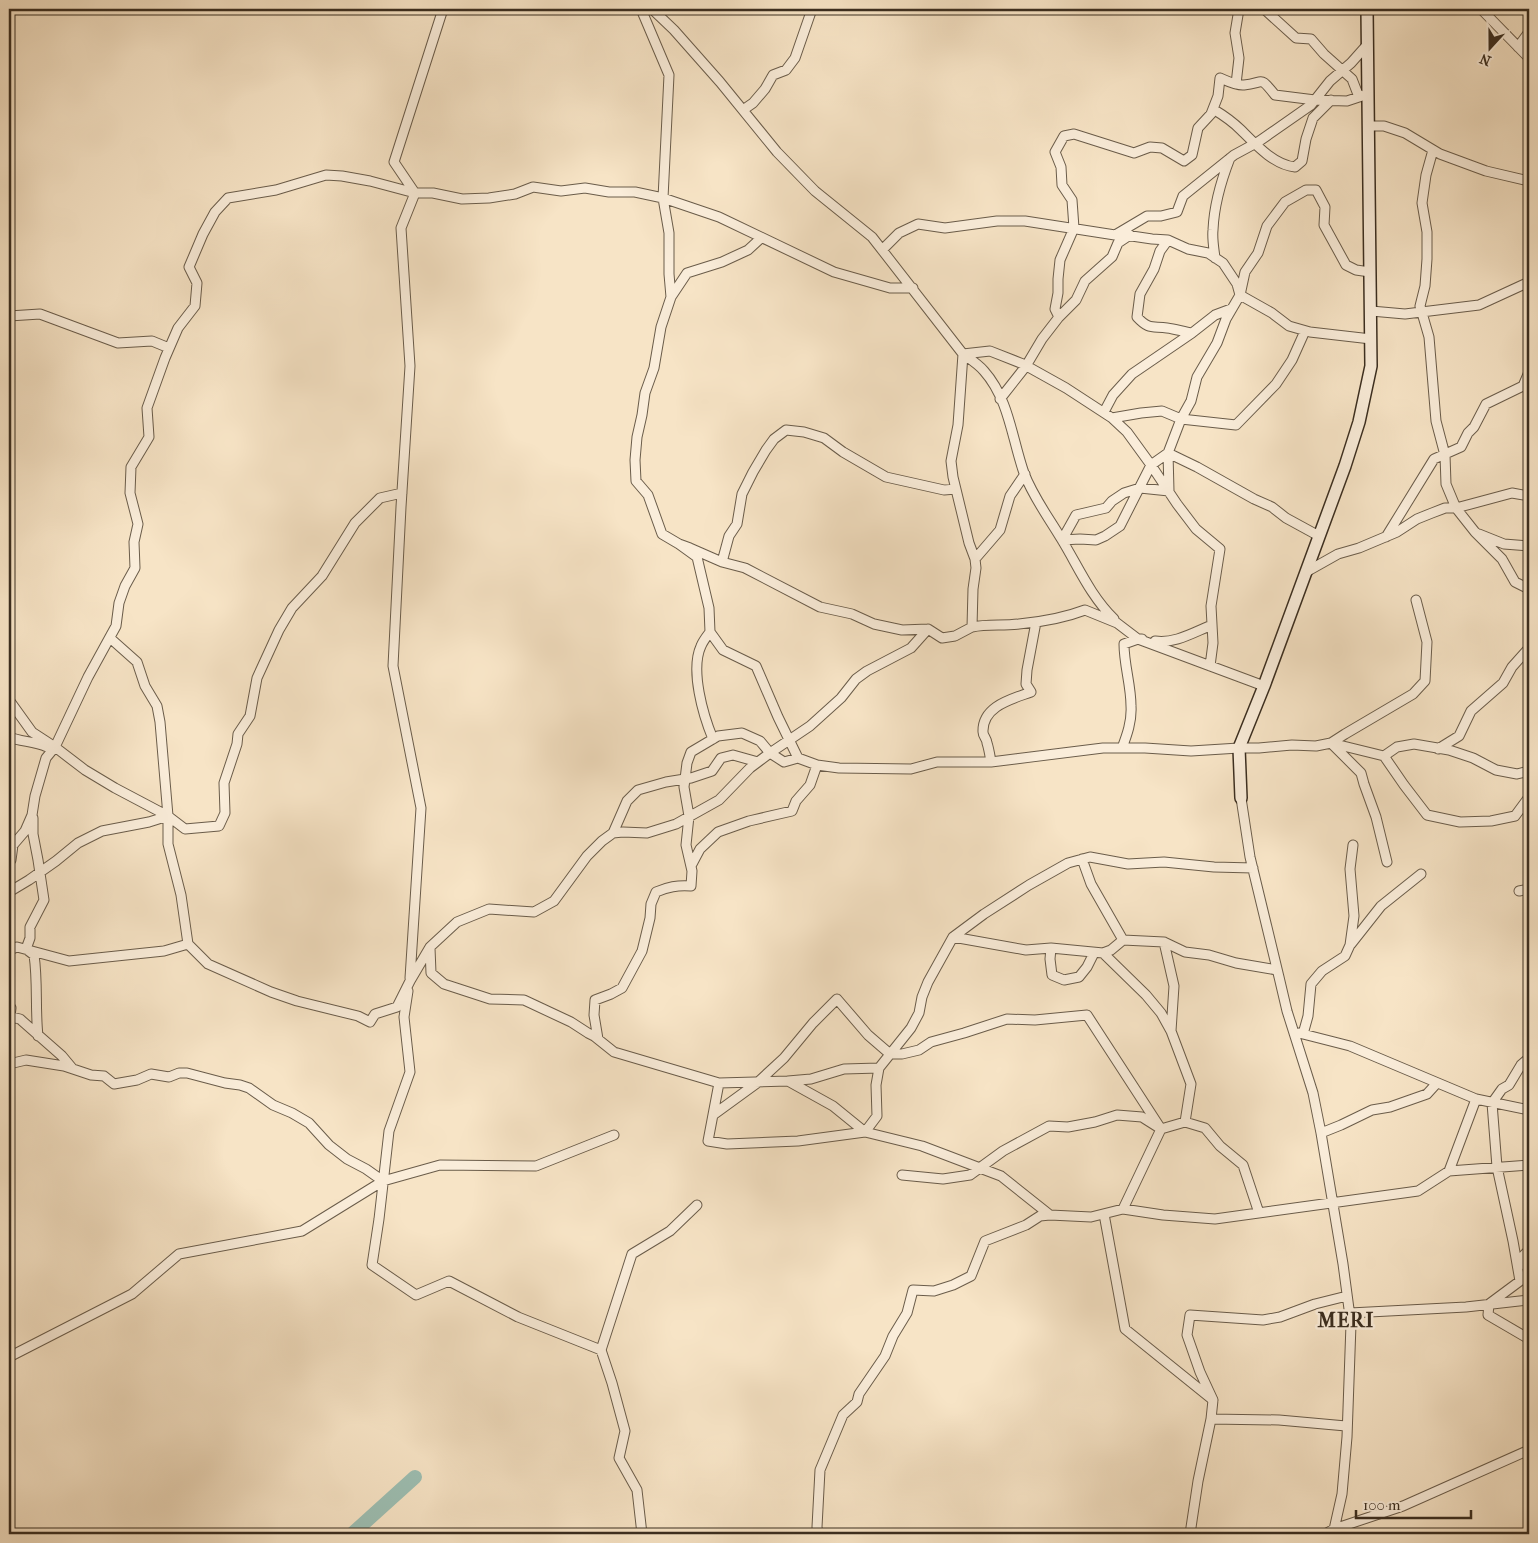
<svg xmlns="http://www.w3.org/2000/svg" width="1538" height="1543" font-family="'IM FELL French Canon',serif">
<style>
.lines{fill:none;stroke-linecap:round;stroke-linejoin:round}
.river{stroke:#9dbfb3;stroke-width:14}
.minor-casing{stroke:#6a5c4a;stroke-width:11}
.secondary-casing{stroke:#3b2e20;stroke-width:14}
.minor{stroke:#faedda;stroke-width:9}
.secondary{stroke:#faedda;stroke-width:11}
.labels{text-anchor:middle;stroke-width:5;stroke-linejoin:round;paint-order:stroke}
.district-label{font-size:20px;font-weight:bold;letter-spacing:1px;fill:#3b2e20;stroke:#faedda}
</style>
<rect width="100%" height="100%" fill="#f7e4c6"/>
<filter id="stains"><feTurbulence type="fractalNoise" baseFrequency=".004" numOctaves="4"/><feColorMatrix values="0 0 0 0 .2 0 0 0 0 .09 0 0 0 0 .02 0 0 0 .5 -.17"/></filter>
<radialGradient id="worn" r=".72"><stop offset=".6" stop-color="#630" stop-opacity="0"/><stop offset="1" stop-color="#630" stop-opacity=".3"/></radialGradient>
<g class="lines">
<!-- river -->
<path class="river" d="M352 1534 415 1477"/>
<defs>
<path id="minor" d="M641 9 669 75 663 198 719 217 834 272 890 288H913
M652 9 674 30 720 82 777 152 815 191 872 237 963 354 958 425 951 461 953 477 969 543 975 559 976 568 973 589 972 627C988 624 1003 626 1019 624 1041 622 1064 618 1085 610L1117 623 1138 639 1264 686
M1264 9 1296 38 1311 39 1324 54 1352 79 1359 97
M1481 9 1529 58
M1518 47 1529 32
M1236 84 1239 58 1235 33 1239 9
M1213 109C1223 115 1233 122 1241 130 1255 144 1274 165 1295 167L1302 161 1306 139 1313 118 1331 100
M743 110 753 103 765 89 773 75 786 70 795 58 812 9
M1368 126H1384L1405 133 1440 154 1486 171 1529 181
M1433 150 1426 175 1422 203 1427 232V259L1425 286 1420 306 1429 337 1436 421 1445 455 1446 484 1456 508 1512 493 1529 496
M1125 235 1152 239 1168 240 1188 249 1208 253 1223 263 1237 284 1240 295 1272 313 1289 326 1310 332 1371 339
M1130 235 1118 243 1112 257 1085 281 1076 300 1059 317 1055 309 1058 293V279L1060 260 1074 228 1072 200 1062 185 1061 167 1055 152 1064 136 1074 134 1134 153 1150 147 1162 148 1184 161 1192 155 1198 128 1211 114 1218 96 1220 78C1227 81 1237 86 1244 85 1265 83 1259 75 1275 95L1315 100 1347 101 1368 94
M1168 240 1160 251 1154 269 1140 294 1137 317C1149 330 1152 326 1167 328 1176 329 1184 332 1192 333
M882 250 899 233 918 224 945 228 997 221H1025L1115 235 1147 216H1161L1177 212 1183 196 1234 155 1258 142 1311 105 1330 81 1351 63 1367 45
M1215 258C1214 249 1212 239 1213 230 1214 206 1221 181 1230 158
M671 297 661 327 654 368 645 393 642 415 637 437 635 460 636 481 648 495 662 534 679 544
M1371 311 1405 314 1479 305 1529 282
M9 316 40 314 118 343 152 341 169 348
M1000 399 1026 366 1042 339 1059 317
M1104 412 1113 395 1132 374 1192 333 1215 315 1231 309
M1112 418 1141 413 1162 411 1181 419 1236 425 1276 384 1292 360 1305 331
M1479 534 1504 544 1529 546
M1319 536 1286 518 1272 507 1254 499 1197 467 1168 453 1169 491 1140 488 1124 493 1112 501 1106 508 1076 515 1062 540 1080 539 1096 540 1105 536 1120 526 1151 465 1168 453 1181 419 1191 401 1197 377 1217 343 1226 319 1240 295 1245 272 1258 253 1267 226 1285 202 1306 190H1316L1325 207 1324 225 1346 265 1356 270 1370 272
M1386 537 1434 459 1461 447 1468 433 1474 427 1486 404 1523 386 1529 372
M975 559 1000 530 1010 496 1025 474
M722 562 729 536 737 524 742 494 753 472 766 450 774 439 786 430 804 432 824 438 843 452 886 477 944 490 956 489
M1306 572 1338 554 1359 548 1397 532 1417 519 1432 513 1445 508H1456L1475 532 1502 559 1515 582 1529 589
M1114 619C1090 595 1079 568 1062 540 1049 518 1033 497 1024 473 1012 439 1009 399 984 371 978 364 970 359 963 354L990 351 1023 364 1066 388 1112 418 1127 432 1151 465 1177 504 1196 529 1220 549 1211 606 1213 643 1210 666
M710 632C707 636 703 641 701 646 690 670 703 715 713 739
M110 638 137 662 145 686 157 706 160 722 168 816 185 829 219 826 225 813 224 783 237 744 238 734 250 716 257 678 279 630 292 608 322 576 355 523 380 498 402 493
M1155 641C1175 644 1194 632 1212 625
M9 700 32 732 55 747 85 770 115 788 168 816V844L181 895 188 944 208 964 271 992 297 1001 358 1016 370 1022 375 1014 397 1007 410 981 430 947 457 922 489 909 534 912 554 901 587 856 602 841 613 833 623 832 647 833 676 824 719 800 750 768 770 753 784 762 798 758 817 765 839 768 911 769 937 762H991L1103 748H1145L1191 751 1239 748H1259L1292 745 1316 746 1331 743 1345 734 1413 694 1425 681 1427 642 1416 600
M9 737C21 742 34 741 47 747
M1331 743 1384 756 1404 785 1427 815 1460 822 1491 821 1515 816 1529 797
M1331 743 1361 773 1364 784 1376 817 1387 862
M1122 748C1127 735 1132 721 1131 706 1131 685 1124 665 1124 644L1138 639H1142
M1438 749 1459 736 1471 711 1503 683 1512 667 1529 648
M1384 756 1397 747 1414 744 1449 750 1473 758 1496 770 1517 774 1529 771
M798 758 778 717 756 666 723 650 710 632 709 608 697 557 679 544 690 548 722 562 745 568 820 607 852 614 874 624 902 630 928 629 942 638 955 636 972 627
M991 762C990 756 989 749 987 743 987 739 983 736 983 732 982 706 1012 699 1031 692L1026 684 1027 670 1036 622
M1241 798 1250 857 1279 977 1287 1011 1313 1093 1321 1133 1343 1264 1351 1324 1347 1437 1342 1494 1333 1534
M33 818V834L38 860 44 900 30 927V938L26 949 34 955C38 982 35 1009 38 1036
M613 833 627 801 638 790 666 782 691 778 712 771 721 758 733 755 758 762
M1082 859 1091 884 1123 940
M9 863 11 860 13 845 25 831 32 815 35 796 46 758 55 747 88 677 116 626 119 603 125 586 135 568 134 542 138 524 130 493 131 467 149 437 147 408 165 358 178 328 195 306 197 283 189 267 203 234 215 212 228 198 276 190 326 175 342 176 370 181 415 193H433L462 199 489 198 515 194 533 187 561 191 585 188 609 192H635L663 198 669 233V274L671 297 687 273 722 262 748 250 761 238
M691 866 700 849 718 832 749 821 792 811 796 801 810 785 817 765
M1519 891 1529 889
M9 892 29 880 56 861 78 843 102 831 149 822 168 816
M953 937 1026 950 1051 948 1103 953 1111 950 1123 940 1164 942 1174 986 1171 1031 1191 1084 1185 1122 1205 1128 1220 1146 1243 1165 1259 1213
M1164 942 1185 952 1209 955 1236 963 1277 970
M1351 944 1381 906 1421 874
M430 948 431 973 444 984 490 999 524 1000 571 1022 588 1033 594 1036 614 1052 719 1083 708 1141 727 1144 798 1141 865 1132 922 1146 1001 1176 1050 1215 1091 1217 1123 1209 1163 1215 1215 1219 1418 1191 1449 1171 1476 1099 1529 1110
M1051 948 1050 959 1052 975 1064 980 1079 977 1087 967 1094 953
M9 950 17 947 69 961 164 951 188 944
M1103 953 1146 995 1161 1013 1171 1031
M410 978 421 808 393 666 401 507 410 366 401 228 415 193 394 162 443 9
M408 991 404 1017 410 1072 389 1131 379 1219 372 1265 416 1295 449 1281 518 1317 601 1350
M9 1007 11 1008 9 1024
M11 1017 20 1019 62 1056 72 1068
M1299 1033 1350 1046 1476 1099
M1303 1034 1308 1016 1311 984 1322 971 1345 956 1350 945 1354 916 1350 869 1353 845
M598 1039 594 1015 595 1000 611 994 622 988 642 951 650 918 651 904 656 892C668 887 677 885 691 886L692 871 686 845 689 816 684 787 687 763 691 752 718 736 742 733 760 741 770 753 810 726 841 698 856 679 867 671 911 648 928 629
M1529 1058 1521 1065 1509 1085 1502 1089 1492 1103 1497 1167 1513 1241 1520 1281 1489 1304 1488 1315 1529 1339
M9 1064 26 1060 64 1066 91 1075 104 1076 114 1084 137 1080 151 1074 169 1077 179 1073H187L225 1083 240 1085 249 1088 273 1105 292 1113 309 1123 329 1145 347 1159 366 1169 383 1181
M788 1081 811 1079 844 1069 879 1068
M719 1083 788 1081 833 1106 865 1132 877 1116 876 1085 879 1068 911 1028 919 1013 922 997 928 982 953 937 984 914 1029 885 1068 863 1090 857 1128 864 1164 862 1214 867 1253 868
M713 1115 757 1083 784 1058 813 1023 837 999 868 1035 890 1054H902L919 1050 931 1042 964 1033 1007 1019 1035 1020 1087 1015 1161 1129 1123 1209
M1321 1133 1341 1125 1372 1110 1390 1107 1427 1094 1437 1083
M1449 1171 1529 1165
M902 1175 943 1179 970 1175 1003 1151 1049 1126 1068 1127 1095 1122 1117 1115 1142 1117 1161 1129 1185 1122
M1104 1214 1125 1329 1213 1400 1211 1419
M1518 1269 1523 1256 1529 1250
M1350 1313 1466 1307 1529 1300
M9 1357 132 1294 179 1254 302 1231 383 1181 440 1165 536 1166 614 1135
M1213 1400 1200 1372 1187 1335 1190 1315 1263 1320 1280 1317 1315 1304 1347 1296
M642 1534 637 1490 619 1458 625 1431 612 1383 601 1350 632 1254 670 1231 697 1205
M818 1534 817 1527 820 1470 843 1415 857 1402 859 1394 885 1356 893 1336 907 1313 913 1290 934 1291 953 1285 971 1276 985 1241 1026 1225 1040 1216 1050 1215
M1190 1534 1198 1481 1211 1419 1279 1420 1346 1426
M1325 1534 1334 1529 1403 1506 1529 1450"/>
<path id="secondary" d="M1241 798 1239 748 1264 686 1345 466 1359 422 1371 366 1367 9"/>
</defs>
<!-- minor casing -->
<use href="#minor" class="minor-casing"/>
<!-- secondary casing -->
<use href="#secondary" class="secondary-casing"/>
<!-- minor -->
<use href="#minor" class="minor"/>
<!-- secondary -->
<use href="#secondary" class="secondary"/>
</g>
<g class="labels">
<!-- district labels -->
<g class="district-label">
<text x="1346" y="1327">MERI</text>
</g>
</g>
<!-- margin -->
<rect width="1538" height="1543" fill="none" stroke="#f7e4c6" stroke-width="30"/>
<rect x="10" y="10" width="1518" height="1523" fill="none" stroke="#3b2e20" stroke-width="2.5"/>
<rect x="15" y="15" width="1508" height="1513" fill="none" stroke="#3b2e20"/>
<!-- north arrow -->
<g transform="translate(1490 48) rotate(201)" stroke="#faedda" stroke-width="4" paint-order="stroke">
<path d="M0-4L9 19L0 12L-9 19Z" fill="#3b2e20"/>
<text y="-8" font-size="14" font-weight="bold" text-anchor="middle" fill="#3b2e20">N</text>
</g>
<!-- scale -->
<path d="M1356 1510v8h115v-8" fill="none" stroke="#3b2e20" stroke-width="2.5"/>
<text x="1363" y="1510" font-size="15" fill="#3b2e20" stroke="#faedda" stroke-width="4" paint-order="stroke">100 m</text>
<rect width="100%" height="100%" filter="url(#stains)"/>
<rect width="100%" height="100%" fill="url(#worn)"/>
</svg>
